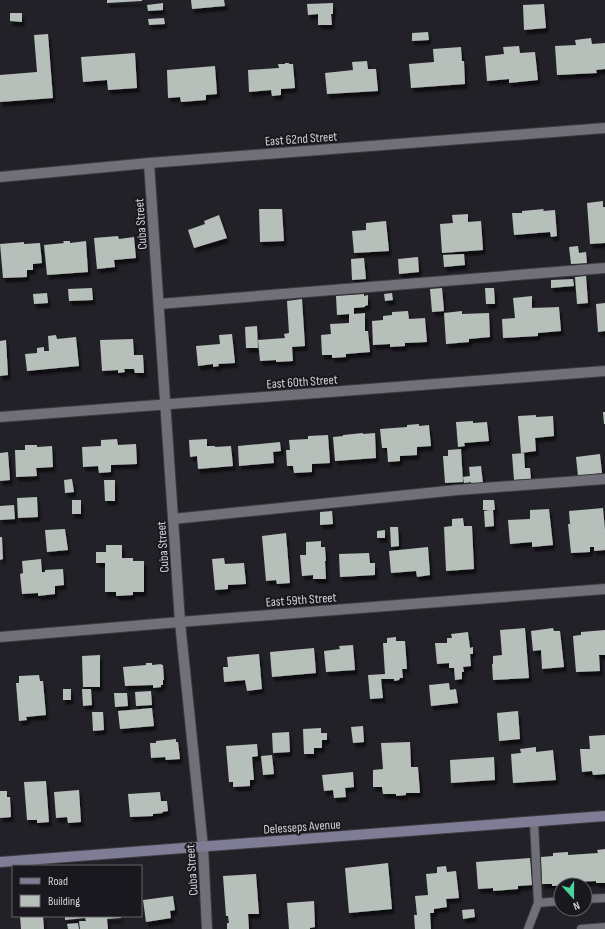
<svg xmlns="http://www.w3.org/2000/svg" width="605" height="929" font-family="'Sofia Sans Condensed',sans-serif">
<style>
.building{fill:#b7bfbb;filter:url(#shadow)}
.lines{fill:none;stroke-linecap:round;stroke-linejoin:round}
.service-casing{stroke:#3b3b40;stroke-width:10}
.minor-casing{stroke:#3b3b40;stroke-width:12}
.secondary-casing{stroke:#3b3b40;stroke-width:12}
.service{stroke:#717078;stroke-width:8}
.minor{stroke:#717078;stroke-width:10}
.secondary{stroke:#7f7c96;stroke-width:10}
.labels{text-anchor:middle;stroke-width:4;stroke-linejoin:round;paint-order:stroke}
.street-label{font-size:13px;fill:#d1d1d5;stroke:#18181e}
</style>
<defs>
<filter id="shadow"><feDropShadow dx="2.5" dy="4.5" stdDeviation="1" flood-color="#0009"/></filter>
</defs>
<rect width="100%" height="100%" fill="#222128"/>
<!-- building -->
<path class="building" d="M107 0H142V1L107 3Z
M191 0H224L225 6 192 9Z
M163 3V10L148 11 147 5Z
M333 3V14H331L332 25H318V14L308 15 307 4Z
M544 4 546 28 524 30 523 5Z
M10 13H22V22L10 21Z
M164 18 165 24 149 25 148 19Z
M428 32 429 40 412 41V33Z
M48 34 53 98 0 102V75L37 72 34 35Z
M591 38 592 44 605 43V69L596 70 597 73 557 75 555 46 576 45 575 40Z
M519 46 520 53 535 52 538 80 509 83V79L487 81 485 56 504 54 503 47Z
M461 47 462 61H464L465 84 411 88 409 64 434 62 433 49Z
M135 53 137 88 108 90 107 80 83 82 81 57Z
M367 61 368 69H376L378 91 327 94 325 73 353 70 352 62Z
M285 63H289V64H293L295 88 281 89V95L272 96 271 90 249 92 248 70 279 68 278 64H285Z
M215 66 217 94 206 95V100L181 102 180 97 168 98 167 70Z
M603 201V207H605V243L590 244 587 203Z
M259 209H282L284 241 260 242Z
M544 209 543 211 555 210 557 236 551 237 550 232 514 235 512 213H522V211Z
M468 214V222L481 221 483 250 442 253 440 224 453 223 452 215Z
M219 215 227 238 194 248 188 230 205 224 204 221Z
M386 221 389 251 354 253 352 231 366 230V223Z
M118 236 119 239 134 237 136 258 114 260 115 267 97 269 94 238Z
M63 241H70V243L86 241 88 272 47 275 44 245 64 243Z
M24 242V244L40 243 42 263 33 264V270H27V277L3 278 0 244Z
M578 246 579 253 586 252 587 263 571 264 569 247Z
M464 254 465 265 444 267 443 255Z
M418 257 419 272 399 274 398 259Z
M364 258 366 279 352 280 351 259Z
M586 276 588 303 577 304 575 277Z
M573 279 574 286 551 288V280Z
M92 288 93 300 69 301 68 289Z
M442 288 444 311 432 312 430 289Z
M485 288H494L495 304H486Z
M47 293 48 303 34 304 33 294Z
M392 293 393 300 385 301 384 294Z
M364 294V296L368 295V305L365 306V307L354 308V314L365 313V331H368L370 352 346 354V357L332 358V355H322L321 335 331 334 330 324 349 323V314L337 315 336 296Z
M532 296V308L559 307 561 331 538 333V336L503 338 502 319 515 318 513 298Z
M302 299 305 346 292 347 293 361 276 362V360L260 361 258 340 285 338 284 334 289 333 287 301Z
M605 303V331L598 332 596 304Z
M408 311 409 319 425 318 427 342 405 343V346L390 347V344L373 345 372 321 383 320V316L392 315V312Z
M462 311V314L489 313 490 337 469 339V342L446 344 444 313Z
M257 326 258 348H246L245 327Z
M232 334 235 363 218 364 219 366 213 367V364L198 366 196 346 220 344 219 335Z
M56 335 57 339 76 337 79 366 27 371 25 354 37 353V348L44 347V351H49L48 336Z
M133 339 134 355H143L144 373H135L134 369H124L125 372 118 373V370L102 371 100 340Z
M6 340 8 375 0 376V341Z
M603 412H605V424H604Z
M536 415V417L553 416 554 436 535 438 536 451 521 453 518 416Z
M473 421V423L487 422 489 441 464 443 465 446 458 447 456 422Z
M419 424V426L429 425 431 446 417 447V455L400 456V461L388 462 387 448H382L380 429 407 427V425Z
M363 433V434L375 433 376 458 335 461 333 437 343 436V435Z
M328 435 330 463 312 464V472L294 473 293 466H287L286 450H290L289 440 308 439V436Z
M117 439 118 445 136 444 137 464 111 465V472L99 473 98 466 83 467 82 447 101 446V440Z
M207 439V446H215V447L231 446 233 466 198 469 197 456 190 457 189 440Z
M280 442 281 451 273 452 274 463 239 466 238 446Z
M25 445H37V447L52 446 53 467 36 468 37 476 16 477 15 450H25Z
M461 449 463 482 445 483 443 456H448V450Z
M8 452 10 480 0 481V453Z
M524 453 525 468H530L531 479 514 480 512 454Z
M600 454 602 473 578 476 576 457Z
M481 466 483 483 471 484V482L464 483 463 477 470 476 469 467Z
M72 479 74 492 65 493 64 480Z
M104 480H115V501H105Z
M37 497 38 517 18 518 17 498Z
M72 500H81V514H72Z
M483 500H494L495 510H493L494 526 485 527 484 511 490 510H483Z
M14 505 15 519 0 520V506Z
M603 508 605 530V550L594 551V547H590V552L571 553 568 524H570L569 511Z
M549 509 553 545 532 547V542L510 544 508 520 530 519V510Z
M332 511 333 524 320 525V512Z
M463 518 464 526H472L474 569 446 571 444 527 452 526V519Z
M390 527H398L399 546 391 547Z
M65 529 68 550 47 552 45 530Z
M385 530V538H377V531Z
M286 533 290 583 277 584 276 580 266 581 262 536Z
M0 537H2L3 559 0 560Z
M321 541V547H325L326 561H325L326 579H313V575L302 576 300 555H306V542Z
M106 545H122V558H133V561H144V592H133V595L116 596V592H105V563H96V552H106Z
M428 547 430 575 417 577 416 571 391 573 389 551Z
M369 553 370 563H375V575L340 577 339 554Z
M224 558 225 564 244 563 246 584 228 585V589L215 590 212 559Z
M41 559 42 572H45V570L63 569 64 585 55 586V594L38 596V593L22 594 20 574 23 573 22 561Z
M525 628 529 678 493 680 492 664H493V656L502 655 500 630Z
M553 628 554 631H560L564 667 542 669 541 650 533 651 531 631Z
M605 630V655H599L600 671 576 672 573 636 581 635V632Z
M468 632 470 648 473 647V654H470L471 666 463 667 464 672H462V679L455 680 454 668H449V663L437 664 435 643H447V638H452L451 634Z
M396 637V641H405L407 669H402L403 678H400L399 680 394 681V679H381L383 698 370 699 368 675 385 674 383 643H387V638Z
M353 645 355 670 326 672 324 651 340 649 339 646Z
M314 648 316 673 272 677 270 652Z
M259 654 262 689 247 691 245 680 224 682 223 667H228L227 657Z
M100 655V687H83L82 656Z
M146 663H152V665L162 664 161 665H163L164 680H163V685H161V687L153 688V685L125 686 123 667 146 665Z
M39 675 40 681H43L46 715 26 717 27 720 19 721 16 683H19V676Z
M449 683 450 690 456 689 458 703 431 706 429 685Z
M63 689H71V700H63Z
M82 689H91L92 705 83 706Z
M151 691 152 705 136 706 135 692Z
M114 693H127L128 706 115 707Z
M152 708 154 726 120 729 118 711Z
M518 711 520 739 499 741 497 713Z
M92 712H103L104 730 93 731Z
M363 726 364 742 353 743 351 727Z
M321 728V733H327V740H322V748H314V754H304L303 729Z
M289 732 290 752 273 753 272 733Z
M605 735V774L593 775 592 771 582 772 580 749H590L589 736Z
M176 739V742H178L180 759 166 760 165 757 151 758 150 743H156V741Z
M410 742 411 767H418L420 793H406V795L396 796V794H383L382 787H373V770L383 769 381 743Z
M257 744 258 756 252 757 254 780H250V786L233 787V782H229L226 746Z
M536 747V752L553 750 556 780 513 783 511 754 521 753 520 749Z
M272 755 274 774 263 775 261 756Z
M494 757 495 780 451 783 450 760Z
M353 772 354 787 345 788 346 797 334 798 333 790 324 791 322 775Z
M46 781 49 822 37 823V820H27L24 782Z
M79 790 81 822 68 823 67 817 56 818 54 792Z
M0 791H7V797H10L11 817 0 818Z
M160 792 161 801H167L168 811 162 812 163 813 153 814V816L130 817 128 794Z
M605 849V883H596V881L574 882V885L552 886V884H542L541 857 553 856V853L568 852V855L598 853 597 850Z
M530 858 532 885 518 886V889L493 891V888L478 889 476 862Z
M388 863 392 909 349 913 345 868Z
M446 866 447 872 456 871 459 898 446 899 447 907 434 909V913H430L431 929H415L414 915H417L415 896 428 895 426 874 437 873V867Z
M256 874 259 914H248L249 929H227V923H229L228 916H226L223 876Z
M173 896 175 910 170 911 171 918 146 922 143 900Z
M314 901 315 927 310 928V929H289L287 903Z
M474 909 475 917 463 919 462 910Z
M20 916H43L44 929H21Z
M65 916H121V918L107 919 108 929H80L79 921H86L85 918 65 920Z
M78 923 79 929H68L67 924Z"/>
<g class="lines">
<defs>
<path id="service" d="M534 822 538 903 561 901
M585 899 605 898
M528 929 538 903
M581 929 605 927"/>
<path id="minor" d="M149 163 180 622 203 847 207 929
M0 177 149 163 605 128
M159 304 605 268
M0 417 605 371
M173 519 457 490 605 479
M0 637 180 622 605 589"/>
<path id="secondary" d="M0 862 605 816"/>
</defs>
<!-- service casing -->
<use href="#service" class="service-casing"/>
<!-- minor casing -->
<use href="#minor" class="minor-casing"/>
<!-- secondary casing -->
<use href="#secondary" class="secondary-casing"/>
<!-- service -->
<use href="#service" class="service"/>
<!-- minor -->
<use href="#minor" class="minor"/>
<!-- secondary -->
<use href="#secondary" class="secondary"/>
</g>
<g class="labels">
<!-- street labels -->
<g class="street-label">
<text transform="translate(301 138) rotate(-4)" y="5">East 62nd Street</text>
<text transform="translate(140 224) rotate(-94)" y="5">Cuba Street</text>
<text transform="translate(302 381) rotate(-4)" y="5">East 60th Street</text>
<text transform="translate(162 547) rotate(-94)" y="5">Cuba Street</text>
<text transform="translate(301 599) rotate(-4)" y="5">East 59th Street</text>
<text transform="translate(302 826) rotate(-4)" y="5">Delesseps Avenue</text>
<text transform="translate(191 870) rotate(-94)" y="5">Cuba Street</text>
</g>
</g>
<!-- legend -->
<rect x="12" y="865" width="130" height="52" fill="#18181e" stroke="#626267"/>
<rect x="20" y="878" width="20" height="6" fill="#7f7c96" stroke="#626267"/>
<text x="48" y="885" font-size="12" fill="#d1d1d5">Road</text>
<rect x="20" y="895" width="20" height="12" fill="#b7bfbb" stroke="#626267"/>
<text x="48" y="905" font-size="12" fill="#d1d1d5">Building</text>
<!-- north arrow -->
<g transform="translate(573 897) rotate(159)"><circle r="19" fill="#18181e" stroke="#626267"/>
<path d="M0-3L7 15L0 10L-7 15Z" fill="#4dd39a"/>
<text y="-6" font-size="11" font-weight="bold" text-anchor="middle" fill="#d1d1d5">N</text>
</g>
</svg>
